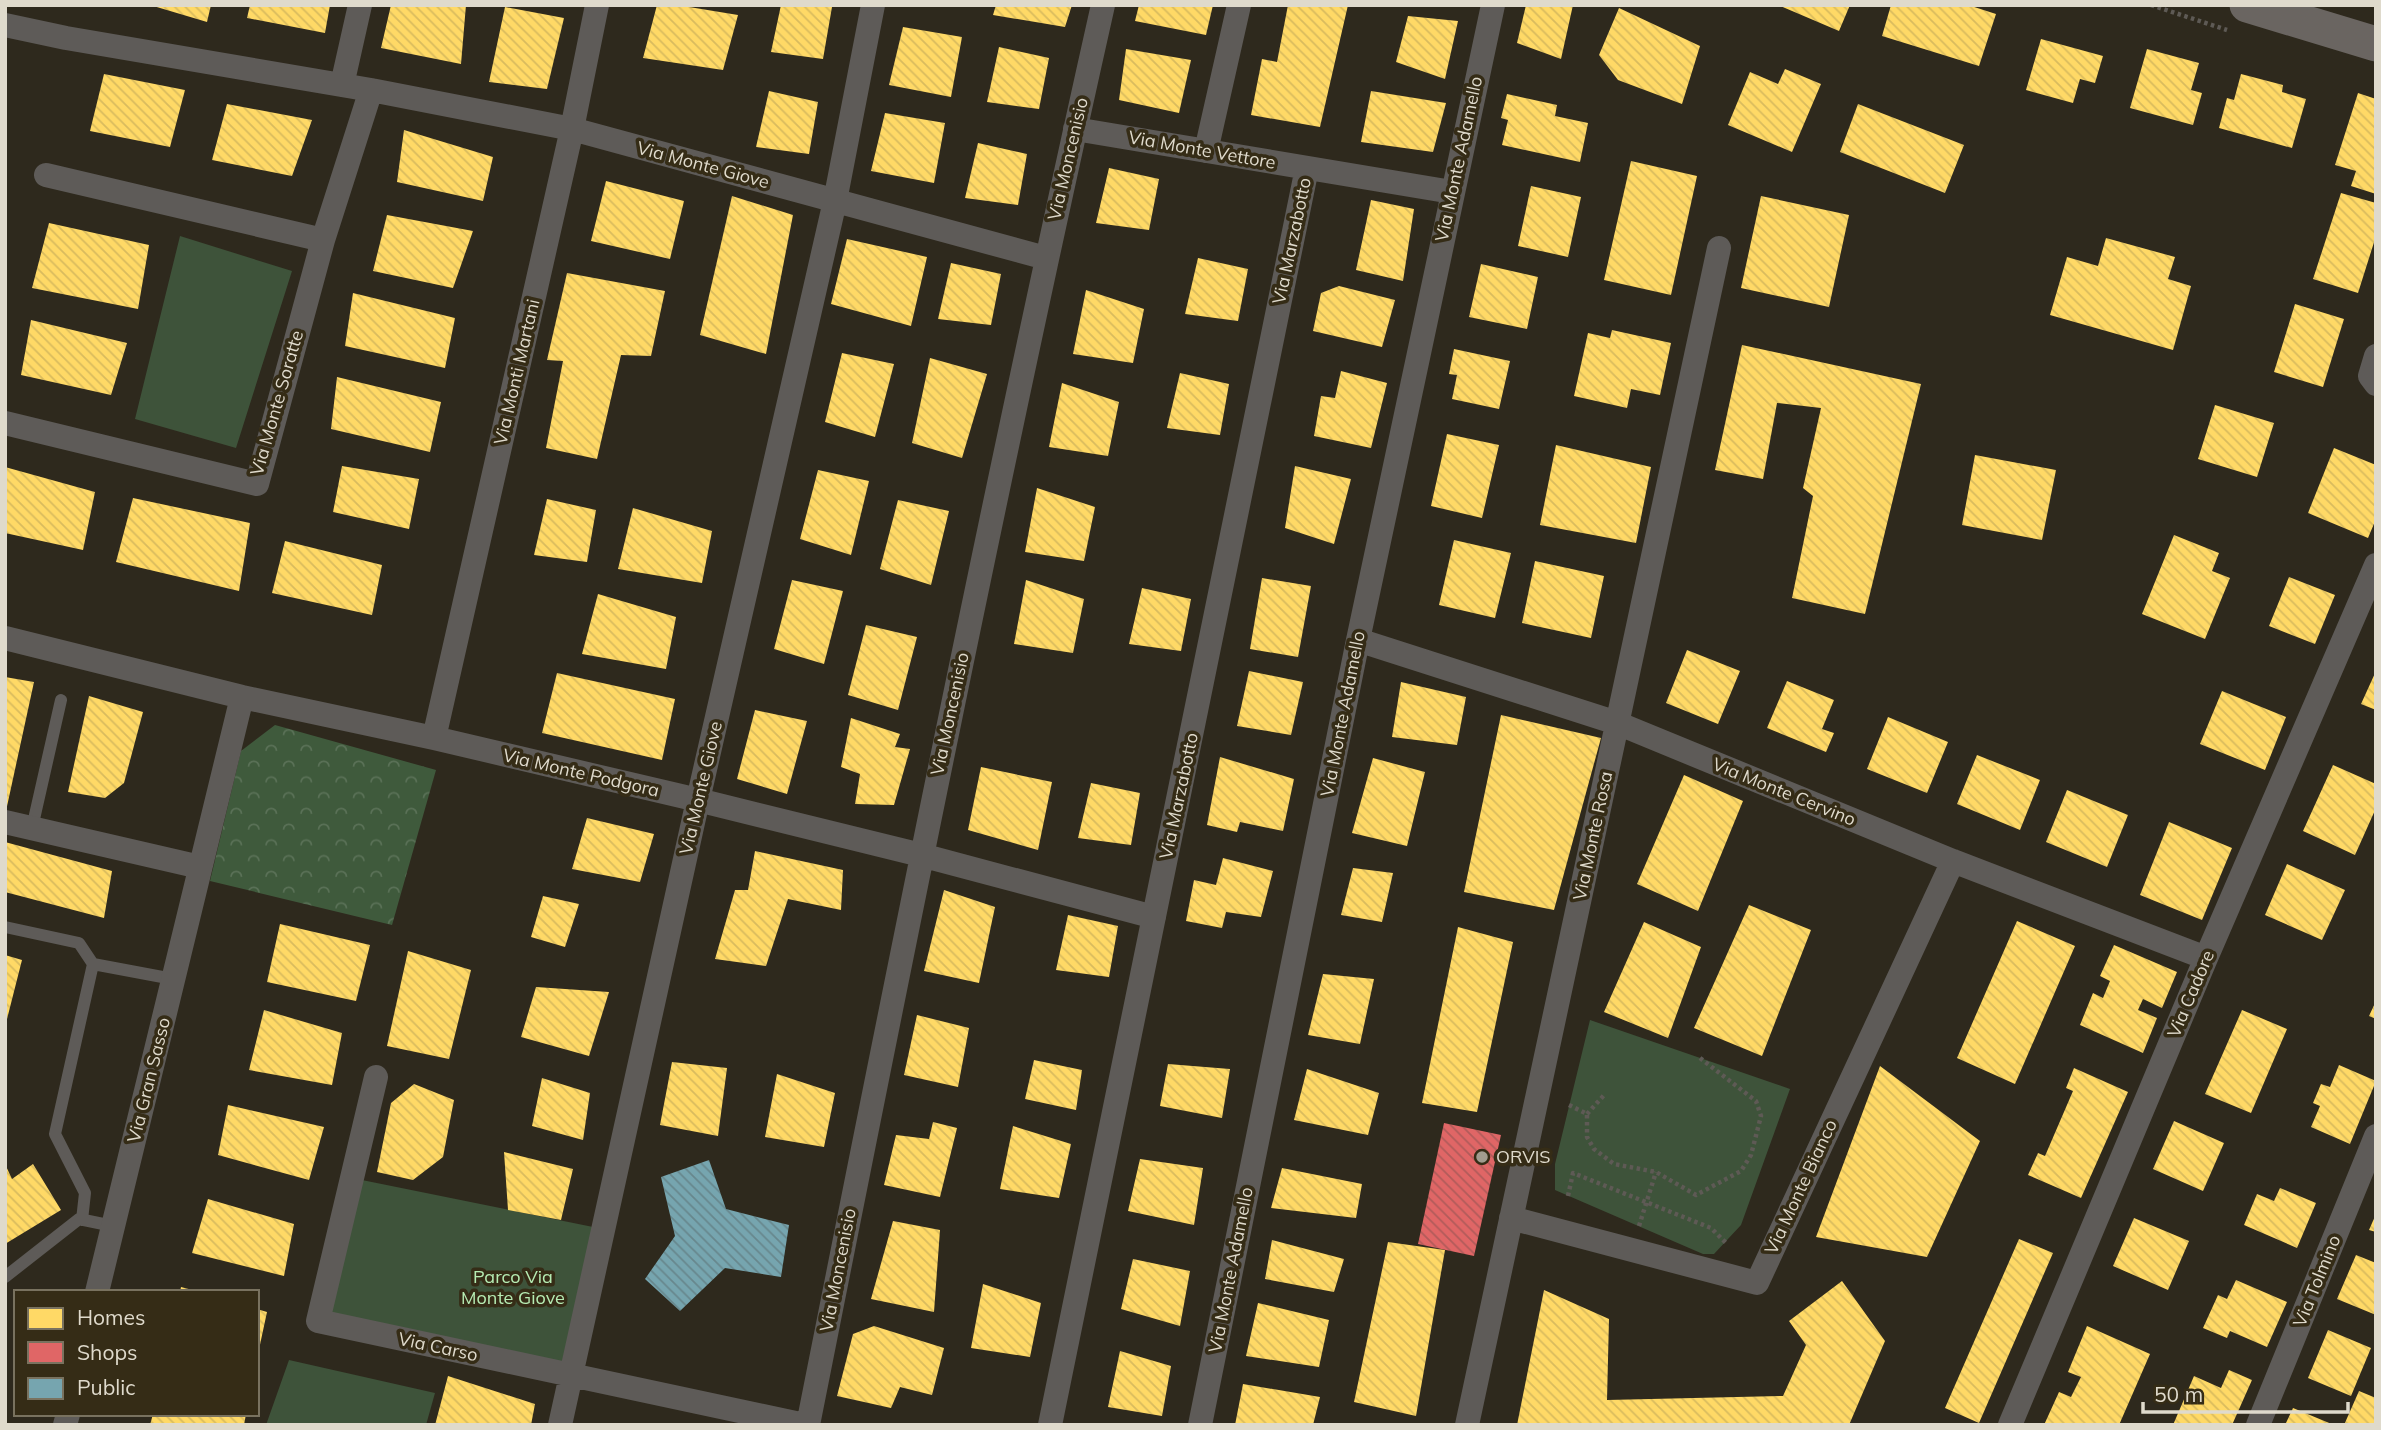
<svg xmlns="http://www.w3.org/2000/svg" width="2381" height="1430" font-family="Mulish,sans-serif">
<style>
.forest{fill:url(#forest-crowns)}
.park{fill:#3e533a}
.homes{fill:url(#homes-back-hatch)}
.shops{fill:url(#shops-back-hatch)}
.public{fill:url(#public-back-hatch)}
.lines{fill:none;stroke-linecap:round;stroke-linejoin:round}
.path{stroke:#5e5a55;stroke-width:4.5;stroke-dasharray:3.5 3.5;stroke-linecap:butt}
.service{stroke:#5e5b58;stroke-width:12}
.minor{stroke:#5e5b58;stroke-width:24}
.secondary{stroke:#6a6561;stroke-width:35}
.poi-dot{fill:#a19c8f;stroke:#352c16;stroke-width:2.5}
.labels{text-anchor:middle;stroke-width:7;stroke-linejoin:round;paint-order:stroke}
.street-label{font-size:18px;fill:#dfdacc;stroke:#352c16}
.poi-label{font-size:18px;fill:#dfdacc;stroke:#352c16;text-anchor:start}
.park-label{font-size:18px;fill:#b6ecb3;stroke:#352c16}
</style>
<defs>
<pattern id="forest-crowns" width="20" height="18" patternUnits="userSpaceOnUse" patternTransform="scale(1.75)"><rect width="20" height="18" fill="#3f5a3c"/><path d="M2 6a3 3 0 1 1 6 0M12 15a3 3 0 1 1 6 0" fill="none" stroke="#5a7157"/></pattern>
<pattern id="homes-back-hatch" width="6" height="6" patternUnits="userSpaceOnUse" patternTransform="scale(1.75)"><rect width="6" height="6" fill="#ffd966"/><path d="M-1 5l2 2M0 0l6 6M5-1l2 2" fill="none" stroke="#d9bb5e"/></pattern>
<pattern id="shops-back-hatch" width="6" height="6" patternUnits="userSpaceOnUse" patternTransform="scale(1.75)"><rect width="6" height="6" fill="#e06666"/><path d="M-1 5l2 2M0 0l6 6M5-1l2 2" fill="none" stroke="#b15b5a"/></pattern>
<pattern id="public-back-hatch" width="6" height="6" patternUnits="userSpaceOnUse" patternTransform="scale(1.75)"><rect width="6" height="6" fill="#76a5af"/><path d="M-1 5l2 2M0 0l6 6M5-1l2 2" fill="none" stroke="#67878d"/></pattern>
</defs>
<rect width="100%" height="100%" fill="#2e291d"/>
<!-- forest -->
<path class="forest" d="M275 725 436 770 392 925 210 881 241 751Z"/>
<!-- park -->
<path class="park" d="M180 236 292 271 236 448 135 419Z
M1590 1020 1790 1089 1741 1225 1714 1254H1703L1555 1190V1164Z
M352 1178 603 1229 571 1375 318 1321Z
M289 1360 435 1393 426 1425H266Z"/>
<!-- homes -->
<path class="homes" d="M150 5H211L207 22Z
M250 5H330L325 33 247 18Z
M391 5H466L461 64 381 48Z
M657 5H677L738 15 723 70 643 58Z
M781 5 832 7 823 59 771 52Z
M996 5H1072L1065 27 993 15Z
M1139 5H1213L1206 35 1135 21Z
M1288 5H1348L1320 127 1251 115 1262 59 1277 62Z
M1526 5H1573L1561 59 1517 43Z
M1778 5H1850L1839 31Z
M1891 5H1968L1996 14 1979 66 1882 36Z
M505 7 564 18 547 89 489 82Z
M1619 8 1700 46 1682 104 1618 80 1599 55Z
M1408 16 1458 21 1445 79 1396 62Z
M903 27 962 37 951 97 889 85Z
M2041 39 2103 56 2095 83 2080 79 2073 103 2026 90Z
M999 47 1049 58 1039 109 987 102Z
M1126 49 1191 60 1179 113 1119 100Z
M2147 49 2199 63 2191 90 2202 93 2193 125 2130 108Z
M1785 69 1821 84 1792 152 1728 125 1750 72 1778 84Z
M104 74 185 90 170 147 90 131Z
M2241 74 2283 85 2282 92 2306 99 2292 148 2219 128 2227 98 2234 100Z
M769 91 818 102 809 154 756 147Z
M1371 91 1446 103 1433 152 1361 142Z
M2358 93 2376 99V194L2351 186 2356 171 2335 165Z
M1507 94 1557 105 1555 116 1588 123 1580 162 1502 145 1508 120 1501 118Z
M227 104 312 120 292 176 212 160Z
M1858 104 1964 145 1945 193 1840 152Z
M885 113 945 123 934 183 871 171Z
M404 130 493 157 483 201 397 182Z
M978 143 1027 154 1018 205 965 198Z
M1631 161 1697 176 1671 295 1604 280Z
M1109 168 1159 179 1149 230 1096 223Z
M606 181 684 201 670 259 591 241Z
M1531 186 1581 197 1568 257 1518 246Z
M2341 193 2376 203V236L2358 293 2313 279Z
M732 196 793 215 766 354 700 335Z
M1761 196 1849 215 1829 307 1741 288Z
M1371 200 1414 209 1403 281 1356 270Z
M387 215 473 231 453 288 373 271Z
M49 223 149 245 138 309 32 288Z
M2106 238 2175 257 2168 279 2191 286 2173 350 2050 315 2067 257 2098 266Z
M847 239 927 257 911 326 831 304Z
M1198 258 1248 269 1238 321 1185 314Z
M951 263 1001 274 991 325 938 319Z
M1481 264 1538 277 1527 329 1469 317Z
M567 273 665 291 651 356 621 355 597 459 546 448 563 361 547 360Z
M1339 286 1395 300 1382 347 1313 331 1321 293Z
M1086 290 1144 309 1133 363 1073 354Z
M353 293 455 318 445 368 345 346Z
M2295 304 2344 319 2323 387 2274 372Z
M31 320 127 343 111 395 21 375Z
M1612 330 1671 343 1660 395 1631 389 1627 408 1574 396 1588 333 1610 338Z
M1742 345 1921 384 1865 614 1792 598 1813 496 1803 488 1821 408 1777 403 1763 479 1715 470Z
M1454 349 1510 361 1499 409 1452 399 1457 375 1449 374Z
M842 353 894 364 875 437 825 422Z
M930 358 987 374 962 458 912 443Z
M1341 371 1387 383 1371 448 1314 436 1321 396 1335 398Z
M1180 373 1229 384 1220 435 1167 428Z
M337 377 441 402 430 452 331 429Z
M1062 383 1119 402 1108 456 1049 447Z
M2215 405 2274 423 2257 477 2198 459Z
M1447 434 1499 445 1482 518 1431 506Z
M1556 445 1651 467 1636 543 1540 525Z
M2334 448 2376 465V519L2368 538 2308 513Z
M1975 455 2056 470 2042 540 1962 525Z
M342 466 419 479 409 529 333 512Z
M1295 466 1351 479 1334 544 1285 528Z
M5 467 95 492 83 550 5 533Z
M818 470 869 481 851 555 800 539Z
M1037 488 1095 507 1084 561 1025 552Z
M133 498 250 523 239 591 116 562Z
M547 499 596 510 587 562 534 555Z
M898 500 949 511 931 585 880 569Z
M633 508 712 531 702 583 618 569Z
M2174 535 2219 553 2212 571 2230 578 2205 639 2142 614Z
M1454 540 1511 553 1495 618 1439 605Z
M285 541 382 565 372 615 272 593Z
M1535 561 1604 576 1591 638 1522 623Z
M2289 577 2335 595 2315 644 2269 626Z
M1262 578 1311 586 1298 657 1250 649Z
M792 580 843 591 824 664 774 649Z
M1026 580 1084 599 1073 653 1014 644Z
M1142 588 1191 599 1181 651 1129 644Z
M598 594 676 617 666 669 582 654Z
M866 625 917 637 898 710 848 695Z
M1687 650 1740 671 1718 724 1666 703Z
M1249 671 1303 682 1291 735 1237 726Z
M2376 671V710L2361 704Z
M557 673 675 699 662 760 542 733Z
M5 677 34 682 6 811H5Z
M1787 681 1834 700 1822 729 1834 733 1826 752 1767 728Z
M1401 682 1466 697 1457 745 1392 737Z
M2222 691 2286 717 2265 770 2200 744Z
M89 696 143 712 124 783 105 798 68 792Z
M755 710 807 721 787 794 737 779Z
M1501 715 1601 738 1554 910 1464 892Z
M1888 717 1948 742 1927 793 1867 769Z
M851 718 900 734 895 747 910 749 894 805 855 804 860 774 841 767Z
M1977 755 2040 780 2020 830 1957 804Z
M1220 757 1294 779 1283 831 1240 822 1237 832 1207 825Z
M1373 758 1425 772 1407 846 1352 833Z
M2333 765 2376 784V808L2355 855 2303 831Z
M981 767 1052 782 1038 850 968 830Z
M1684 775 1743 801 1698 911 1637 884Z
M1091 783 1140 793 1131 845 1078 838Z
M2067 790 2128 815 2107 867 2046 842Z
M587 818 654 834 640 882 572 869Z
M2169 822 2232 848 2202 920 2140 895Z
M5 842 112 871 104 918 5 892Z
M755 851 843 870 841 910 788 899 766 966 715 959 735 890H748Z
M1223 858 1273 871 1261 917 1226 912 1222 928 1186 921 1194 880 1216 885Z
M2287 864 2345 890 2322 940 2265 915Z
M1353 868 1393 873 1382 922 1341 915Z
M944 890 995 907 979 983 924 971Z
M543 896 579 904 565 947 531 937Z
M1749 905 1811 930 1762 1056 1694 1028Z
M1068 915 1118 926 1109 977 1056 970Z
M2017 921 2075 946 2015 1084 1957 1058Z
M1644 922 1701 947 1668 1038 1604 1012Z
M280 924 370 945 356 1001 267 982Z
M1458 927 1513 942 1477 1112 1422 1103Z
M2114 945 2177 972 2162 1008 2143 999 2138 1010 2157 1018 2143 1053 2080 1025 2093 993 2103 998 2110 981 2100 976Z
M408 951 471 970 449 1059 387 1046Z
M5 955 22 960 6 1023H5Z
M1323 974 1374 979 1360 1044 1308 1035Z
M536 987 609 992 589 1056 521 1037Z
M2376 1001V1019L2369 1016Z
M264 1010 342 1033 332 1085 249 1070Z
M2242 1010 2287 1029 2251 1113 2205 1094Z
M917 1015 969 1028 958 1087 904 1075Z
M1034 1060 1082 1070 1076 1110 1025 1099Z
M672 1062 727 1068 718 1136 660 1125Z
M1168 1064 1230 1069 1222 1118 1160 1106Z
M2339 1065 2376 1081 2350 1144 2311 1127 2320 1106 2313 1103 2321 1084 2330 1087Z
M1880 1066 1980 1141 1927 1257 1816 1237Z
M2074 1068 2128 1092 2081 1198 2028 1175 2038 1153 2045 1156 2073 1091 2066 1088Z
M1307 1069 1379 1093 1368 1135 1294 1120Z
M777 1074 835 1093 824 1147 765 1137Z
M542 1078 590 1093 583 1140 532 1126Z
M414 1084 454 1100 443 1157 413 1180 377 1172 391 1103Z
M228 1105 324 1127 309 1180 218 1155Z
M2174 1121 2224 1143 2203 1191 2153 1169Z
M933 1122 957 1128 940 1197 884 1185 896 1135 929 1139Z
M1013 1126 1071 1144 1059 1198 1000 1189Z
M504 1152 573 1169 561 1220 508 1210Z
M1140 1159 1203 1168 1194 1225 1128 1211Z
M5 1164 12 1179 33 1164 61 1210 5 1244Z
M1282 1168 1362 1184 1356 1218 1271 1208Z
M2280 1188 2316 1203 2297 1248 2244 1225 2257 1194 2274 1201Z
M208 1199 294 1224 284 1276 192 1253Z
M2376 1214V1232L2369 1230Z
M2134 1218 2189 1241 2168 1290 2113 1266Z
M893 1221 940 1230 934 1312 871 1299Z
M2019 1239 2053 1253 1979 1423 1945 1408Z
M1272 1240 1344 1259 1334 1292 1265 1279Z
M1388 1242 1445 1250 1416 1416 1354 1402Z
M2356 1255 2376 1263V1315L2337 1299Z
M1133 1259 1190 1271 1180 1326 1121 1309Z
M2236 1280 2287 1302 2267 1347 2230 1331 2227 1338 2203 1328 2218 1295 2227 1299Z
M1842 1281 1885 1341 1849 1425H1517L1544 1290 1609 1319 1607 1400 1783 1396 1806 1345 1789 1321Z
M983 1284 1041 1303 1030 1357 971 1348Z
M181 1287 196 1291V1292H180Z
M1258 1303 1329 1320 1319 1367 1246 1356Z
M257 1309 267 1312 258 1354H257Z
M874 1326 944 1348 932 1395 900 1387 891 1408 837 1396 853 1334Z
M2087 1326 2150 1354 2119 1425H2044L2059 1392 2071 1397 2081 1377 2068 1372Z
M2328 1330 2371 1348 2351 1396 2308 1378Z
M1120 1351 1171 1366 1162 1416 1108 1407Z
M2229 1370 2252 1380 2232 1425H2173L2194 1376 2221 1388Z
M448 1376 535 1404 531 1425H435Z
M1243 1384 1320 1397 1313 1425H1235Z
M2359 1391 2376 1398V1425H2344Z
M2293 1408 2334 1425H2285Z
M153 1414H246L244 1425H150Z"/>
<!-- shops -->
<path class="shops" d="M1444 1123 1501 1135 1474 1256 1418 1244Z"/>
<!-- public -->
<path class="public" d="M709 1160 726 1209 789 1225 781 1277 725 1268 680 1311 645 1279 675 1236 661 1177Z"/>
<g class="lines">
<!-- path -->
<path class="path" d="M2151 5 2227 30
M1569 1105 1587 1114V1137L1594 1149 1614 1164 1656 1172 1696 1195 1741 1171 1751 1155 1761 1116 1756 1101 1700 1058
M1587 1114 1605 1094
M1568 1196 1573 1173 1711 1228 1726 1243
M1639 1226 1656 1172"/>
<!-- service -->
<path class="service" d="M32 828 61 700
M5 927 79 943 93 964 55 1134 85 1193 82 1220
M93 964 173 979
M5 1277 79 1219 113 1226"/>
<!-- minor -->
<path class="minor" d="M5 25 66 38 371 90 572 129 1046 258
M342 85 360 5
M1075 129 1452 192
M1206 151 1239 5
M46 175 323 240
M2376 356 2370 376 2376 384
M5 423 257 484 323 240 371 90
M5 638 242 697 434 738 698 800 921 855 1154 917
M1358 640 1617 723 1953 861 2206 958
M434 738 572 129 597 5
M5 822 200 867
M376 1077 318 1321 805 1425
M1511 1218 1757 1283 1953 861
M97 1292 242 697
M65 1425 68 1414
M560 1425 698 800 835 201 873 5
M808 1425C902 951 997 477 1103 5
M1050 1425 1307 168
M1200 1425 1358 640 1493 5
M1467 1425 1719 248
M2010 1425 2206 958 2376 565
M2258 1425 2376 1136"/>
<!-- secondary -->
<path class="secondary" d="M2247 5 2376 44"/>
</g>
<!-- markers -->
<circle class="poi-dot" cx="1482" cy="1157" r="7"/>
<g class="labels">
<!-- street labels -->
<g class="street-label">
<text transform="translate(1202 150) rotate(10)" y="6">Via Monte Vettore</text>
<text transform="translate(1068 159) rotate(-77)" y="6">Via Moncenisio</text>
<text transform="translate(1459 159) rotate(-78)" y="6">Via Monte Adamello</text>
<text transform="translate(703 165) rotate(15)" y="6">Via Monte Giove</text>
<text transform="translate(1292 241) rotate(-78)" y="6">Via Marzabotto</text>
<text transform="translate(517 372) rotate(-77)" y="6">Via Monti Martani</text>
<text transform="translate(277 403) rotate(-74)" y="6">Via Monte Soratte</text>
<text transform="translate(950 714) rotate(-78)" y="6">Via Moncenisio</text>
<text transform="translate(1343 714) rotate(-79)" y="6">Via Monte Adamello</text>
<text transform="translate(581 773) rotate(13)" y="6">Via Monte Podgora</text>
<text transform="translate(701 788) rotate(-77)" y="6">Via Monte Giove</text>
<text transform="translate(1784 792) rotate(22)" y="6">Via Monte Cervino</text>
<text transform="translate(1179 796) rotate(-78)" y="6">Via Marzabotto</text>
<text transform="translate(1593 836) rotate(-78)" y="6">Via Monte Rosa</text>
<text transform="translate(2191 994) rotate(-67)" y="6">Via Cadore</text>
<text transform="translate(149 1080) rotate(-76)" y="6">Via Gran Sasso</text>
<text transform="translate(1801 1187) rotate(-65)" y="6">Via Monte Bianco</text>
<text transform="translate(838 1270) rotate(-79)" y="6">Via Moncenisio</text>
<text transform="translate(1231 1270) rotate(-79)" y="6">Via Monte Adamello</text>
<text transform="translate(2317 1281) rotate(-68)" y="6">Via Tolmino</text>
<text transform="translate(438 1347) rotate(12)" y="6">Via Carso</text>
</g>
<!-- poi labels -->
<g class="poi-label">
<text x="1496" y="1163">ORVIS</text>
</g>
<!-- park labels -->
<g class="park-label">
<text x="513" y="1283">Parco Via<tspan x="513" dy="21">Monte Giove</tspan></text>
</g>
</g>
<!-- border -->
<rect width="2381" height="1430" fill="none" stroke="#dfdacc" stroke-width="14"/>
<!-- legend -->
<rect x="14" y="1290" width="245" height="126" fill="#352c16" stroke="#79725f" stroke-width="2"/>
<rect x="28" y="1308" width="35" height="21" fill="#ffd966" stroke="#79725f" stroke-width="2"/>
<text x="77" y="1325" font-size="21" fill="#dfdacc">Homes</text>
<rect x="28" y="1342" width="35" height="21" fill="#e06666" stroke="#79725f" stroke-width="2"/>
<text x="77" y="1360" font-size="21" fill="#dfdacc">Shops</text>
<rect x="28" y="1378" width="35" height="21" fill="#76a5af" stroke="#79725f" stroke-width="2"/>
<text x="77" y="1395" font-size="21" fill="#dfdacc">Public</text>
<!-- scale -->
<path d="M2143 1402v10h205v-10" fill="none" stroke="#dfdacc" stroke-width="3.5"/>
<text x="2154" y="1402" font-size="21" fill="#dfdacc" stroke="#352c16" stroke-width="5" paint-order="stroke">50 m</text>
</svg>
